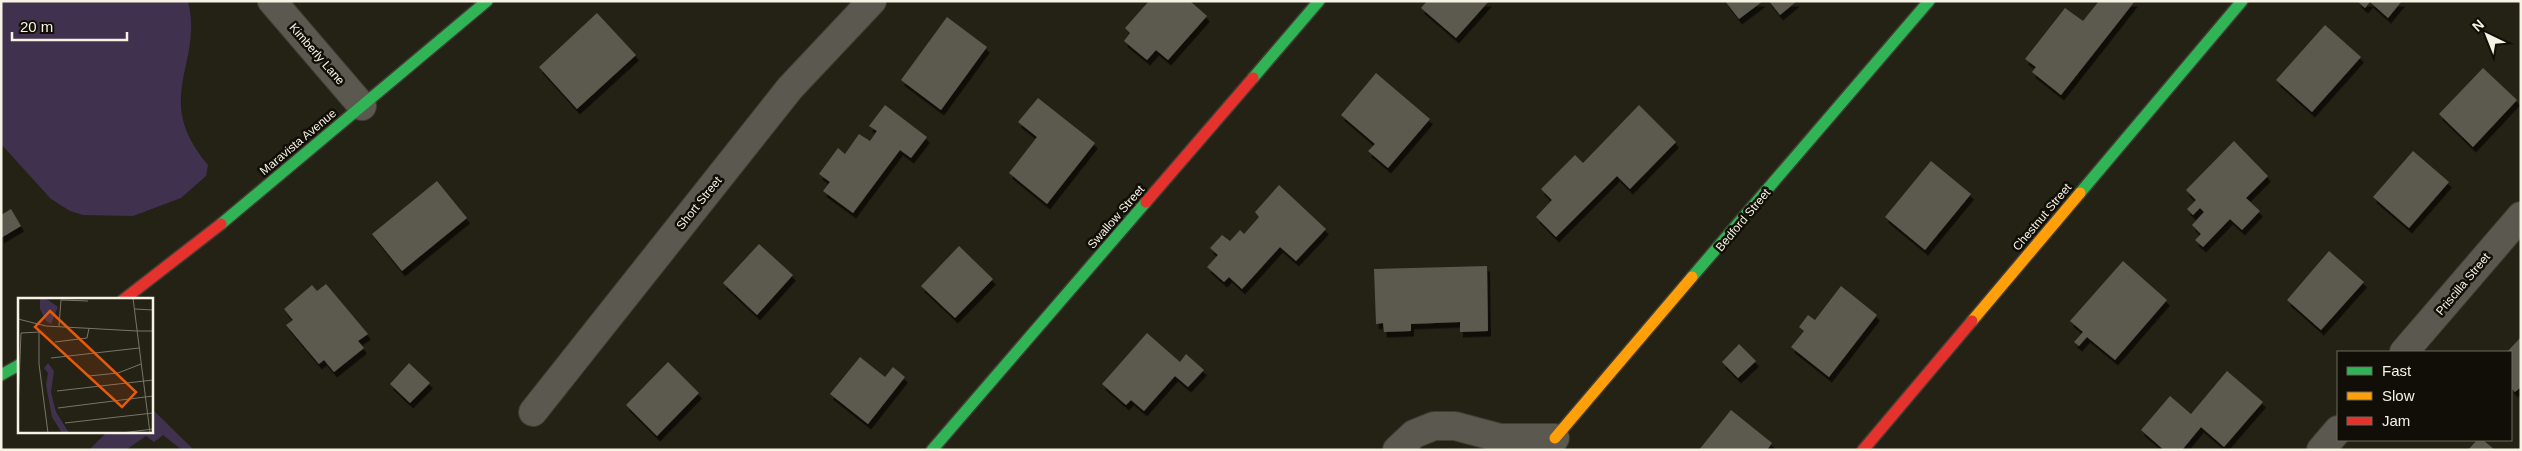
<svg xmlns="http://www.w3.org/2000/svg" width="2522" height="451" font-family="Arial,sans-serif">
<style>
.green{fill:#40314f}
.building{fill:#5c5a4f;filter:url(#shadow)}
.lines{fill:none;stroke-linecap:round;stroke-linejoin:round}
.street-casing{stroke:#3f3d34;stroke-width:30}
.fast-casing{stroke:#3f3d34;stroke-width:14}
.slow-casing{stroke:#3f3d34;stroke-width:14}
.jam-casing{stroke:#3f3d34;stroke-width:14}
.street{stroke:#5a584f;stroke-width:28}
.fast{stroke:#30b455;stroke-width:11}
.slow{stroke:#ff9f0a;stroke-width:11}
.jam{stroke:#e5322d;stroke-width:11}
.labels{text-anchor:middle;stroke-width:5;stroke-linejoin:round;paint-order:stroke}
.street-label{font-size:12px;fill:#f6f3e5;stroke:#100e06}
.inset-road{fill:none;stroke:#787568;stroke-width:1}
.view{fill:#e8590c;fill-opacity:0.15;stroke:#e8590c;stroke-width:2.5}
.inset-edge{fill:none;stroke:#f6f3e5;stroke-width:2.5}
</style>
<defs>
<filter id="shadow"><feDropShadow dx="3" dy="5.5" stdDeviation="0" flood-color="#0009"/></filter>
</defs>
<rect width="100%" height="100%" fill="#242115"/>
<!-- green -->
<path class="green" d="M1 1H188C204 65 151 98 208 165L206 176 181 198 133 216 83 215 70 211 51 199 1 144Z
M151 408 194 450H182L163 435 154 442 146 436 126 450H89L107 432H151Z"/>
<!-- building -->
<path class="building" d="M1149 1H1190L1207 16 1168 60 1156 50 1147 60 1124 41 1130 33 1125 28Z
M1427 1H1489L1456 38 1421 8Z
M1725 1H1763L1739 19Z
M1769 1H1797L1780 15Z
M2099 1H2135L2061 95 2032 72 2036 67 2025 59 2065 8 2083 21Z
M2357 1H2402L2388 18 2370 2 2365 8Z
M597 13 636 55 577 109 539 67Z
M947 17 987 47 941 110 901 80Z
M2325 25 2361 57 2312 112 2276 80Z
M2483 68 2517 100 2473 147 2439 114Z
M1376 73 1430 119 1388 168 1368 151 1375 144 1341 115Z
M1038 98 1095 143 1047 204 1009 173 1037 137 1018 122Z
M885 105 927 137 911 158 900 150 853 213 823 191 830 182 819 174 838 148 845 154 859 134 870 141 877 131 869 126Z
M1639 105 1676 142 1630 189 1617 176 1556 237 1536 217 1552 200 1541 189 1575 155 1583 163Z
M2234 141 2268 176 2246 198 2260 211 2242 230 2230 219 2203 247 2195 240 2201 234 2192 225 2204 212 2200 208 2193 215 2187 209 2196 200 2186 190Z
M2413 151 2449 182 2409 228 2373 197Z
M1931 161 1971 194 1925 250 1885 217Z
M437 181 467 218 402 271 372 234Z
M1279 185 1326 229 1296 261 1280 247 1242 289 1229 277 1224 282 1207 267 1218 255 1210 248 1222 235 1230 241 1240 230 1244 234 1259 217 1255 212Z
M11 209 21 226 1 238V215Z
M759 244 793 275 757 315 723 283Z
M959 246 993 279 955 318 921 286Z
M2329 251 2364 282 2321 330 2287 300Z
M2123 261 2167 300 2115 360 2087 337 2079 346 2074 342 2083 332 2070 321Z
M1487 266 1488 331 1460 332V322L1411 324V331L1384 332 1383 323 1376 324 1374 269Z
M326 284 368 334 358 341 364 348 334 372 324 360 319 364 286 325 293 320 284 309 312 285 317 291Z
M1841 286 1877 315 1829 377 1791 347 1804 331 1799 327 1808 315 1815 320Z
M1147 333 1180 362 1186 354 1204 370 1188 387 1175 376 1144 411 1131 400 1126 405 1102 384Z
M2521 337V387L2515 392 2511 388V352H2507Z
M1739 344 1756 361 1738 378 1722 362Z
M860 357 885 377 893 367 905 377 868 424 830 394Z
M668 362 699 393 657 436 626 405Z
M409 363 430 383 410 403 390 384Z
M2227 371 2263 402 2224 447 2201 427 2182 450H2164L2141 430 2170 396 2191 414Z
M1731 410 1772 443 1767 450H1699Z
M2477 440H2483L2495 450H2468Z"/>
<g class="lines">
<defs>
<path id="street" d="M272 1 362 106
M2404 352 2521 216
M533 412 790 88 872 1
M1397 450 1414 434 1434 426H1455L1500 438H1555L1546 450
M2321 450 2338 430"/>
<path id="fast" d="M1253 78 1319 1
M2080 193 2242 1
M221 224 487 1
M1692 277 1929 1
M1 375 19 365
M932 450 1146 202"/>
<path id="slow" d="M1972 321 2080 193
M1555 438 1692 277"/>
<path id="jam" d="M1146 202 1253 78
M123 300 221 224
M1863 450 1972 321"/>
</defs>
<!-- street casing -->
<use href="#street" class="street-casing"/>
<!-- fast casing -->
<use href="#fast" class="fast-casing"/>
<!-- slow casing -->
<use href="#slow" class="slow-casing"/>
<!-- jam casing -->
<use href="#jam" class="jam-casing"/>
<!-- street -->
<use href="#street" class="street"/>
<!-- fast -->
<use href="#fast" class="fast"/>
<!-- slow -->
<use href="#slow" class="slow"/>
<!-- jam -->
<use href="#jam" class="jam"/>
</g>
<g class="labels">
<!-- street labels -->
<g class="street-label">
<text transform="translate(317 54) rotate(49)" y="4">Kimberly Lane</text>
<text transform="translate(298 142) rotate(-40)" y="4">Maravista Avenue</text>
<text transform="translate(699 203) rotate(-51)" y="4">Short Street</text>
<text transform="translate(1116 217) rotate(-49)" y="4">Swallow Street</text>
<text transform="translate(2042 217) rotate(-50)" y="4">Chestnut Street</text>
<text transform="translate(1743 220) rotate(-50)" y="4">Bedford Street</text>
<text transform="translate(2463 284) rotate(-50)" y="4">Priscilla Street</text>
</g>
</g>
<!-- overview -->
<g transform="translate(18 298)">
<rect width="135" height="135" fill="#242115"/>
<path d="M27 0 40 9 33 26 28 23 22 11V1ZM30 65 36 73 33 94 38 114 51 135H44L34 119 28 87 30 75 26 70Z" fill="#40314f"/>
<path class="inset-road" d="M115 0 132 135M117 11 135 12M0 21 28 28 119 33M41 28 43 2 70 3M119 33H135M37 44 69 40 71 30M33 60 121 50M71 78 100 75 123 66M39 93 135 82M40 110 135 98M0 111 3 35 21 34V66L30 135M47 125 135 115M104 135 135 131"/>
<path class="view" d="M32 13 118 94 104 109 17 29Z"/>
<rect width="135" height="135" class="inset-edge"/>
</g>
<!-- border -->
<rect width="2522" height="451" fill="none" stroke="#f6f3e5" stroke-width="5"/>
<!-- legend -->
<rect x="2337" y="351" width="175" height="90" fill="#100e06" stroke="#6c6a5f"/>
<rect x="2347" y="367" width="25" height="8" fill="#30b455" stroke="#6c6a5f"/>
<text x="2382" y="376" font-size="15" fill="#f6f3e5">Fast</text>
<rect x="2347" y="392" width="25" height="8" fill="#ff9f0a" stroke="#6c6a5f"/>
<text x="2382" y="401" font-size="15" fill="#f6f3e5">Slow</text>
<rect x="2347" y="417" width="25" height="8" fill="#e5322d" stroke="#6c6a5f"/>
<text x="2382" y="426" font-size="15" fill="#f6f3e5">Jam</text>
<!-- north arrow -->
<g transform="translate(2487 35) rotate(317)" stroke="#100e06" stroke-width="4" paint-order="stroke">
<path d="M0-4L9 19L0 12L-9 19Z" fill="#f6f3e5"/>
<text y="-8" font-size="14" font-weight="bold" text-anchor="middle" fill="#f6f3e5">N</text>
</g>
<!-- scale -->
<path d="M12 32v8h115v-8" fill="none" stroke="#f6f3e5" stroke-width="2.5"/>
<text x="20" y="32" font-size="15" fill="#f6f3e5" stroke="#100e06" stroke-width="4" paint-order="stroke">20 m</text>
</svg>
